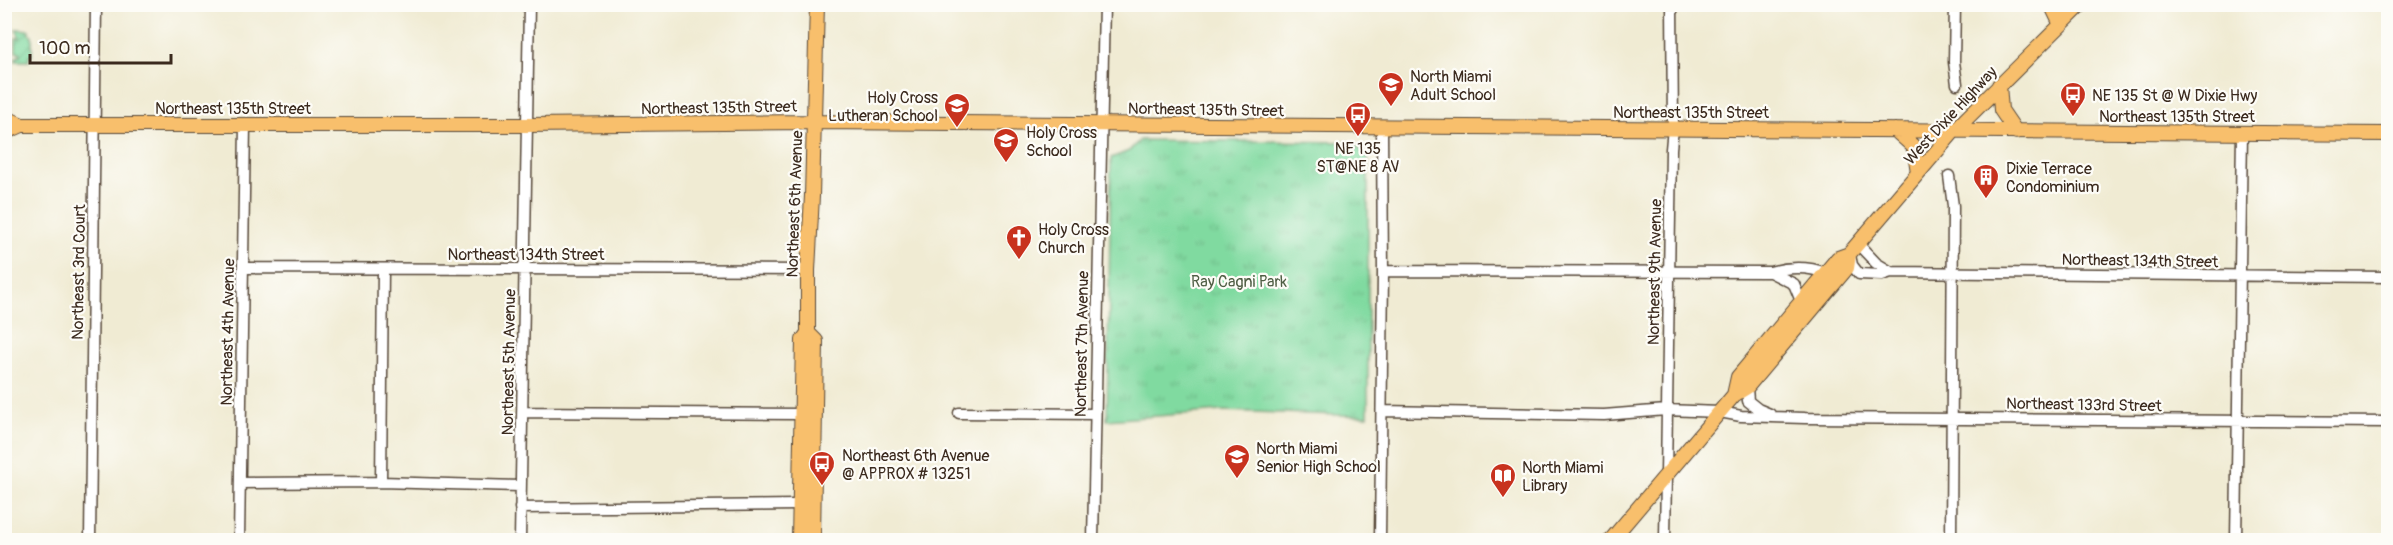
<svg xmlns="http://www.w3.org/2000/svg" width="2393" height="545" font-family="Pangolin,sans-serif">
<style>
.park{fill:url(#park-tufts);stroke:#5e825f;stroke-width:1.5}
.garden{fill:url(#garden-furrows);stroke:#5e825f;stroke-width:1.5}
.lines{fill:none;stroke-linecap:round;stroke-linejoin:round}
.minor-casing{stroke:#564739;stroke-width:13}
.major-casing{stroke:#564739;stroke-width:16}
.minor{stroke:#fff;stroke-width:10}
.major{stroke:#f8bf6c;stroke-width:14}
.labels{text-anchor:middle;stroke-width:4.5;stroke-linejoin:round;paint-order:stroke}
.poi-label{font-size:16px;fill:#3b2a1e;stroke:#fdfcf7;text-anchor:start}
.street-label{font-size:16px;fill:#3b2a1e;stroke:#fdfcf7}
.park-label{font-size:16px;fill:#505f45;stroke:#fdfcf7}
</style>
<defs>
<pattern id="park-tufts" width="24" height="20" patternUnits="userSpaceOnUse" patternTransform="scale(1.5)"><rect width="24" height="20" fill="#80daa0"/><path d="M3 7l-1-3M5 7V3M7 7l1-3M15 17l-1-3M17 17v-4M19 17l1-3" fill="none" stroke="#70bb89"/></pattern>
<pattern id="garden-furrows" width="10" height="10" patternUnits="userSpaceOnUse" patternTransform="scale(1.5)"><rect width="10" height="10" fill="#80daa0"/><path d="M-1 1l2-2M0 10L10 0M9 11l2-2" fill="none" stroke="#70bb89"/></pattern>
</defs>
<rect width="100%" height="100%" fill="#fdfcf7"/>
<filter id="ink" filterUnits="userSpaceOnUse"><feTurbulence type="fractalNoise" baseFrequency=".0167" numOctaves="2"/><feDisplacementMap in="SourceGraphic" scale="12" xChannelSelector="R" yChannelSelector="G"/><feConvolveMatrix kernelMatrix="1 2 1 2 8 2 1 2 1" color-interpolation-filters="sRGB"/></filter>
<filter id="wash" filterUnits="userSpaceOnUse"><feTurbulence type="fractalNoise" baseFrequency=".008" numOctaves="4" result="noise"/><feDisplacementMap in="SourceGraphic" scale="24" xChannelSelector="R" yChannelSelector="G"/><feGaussianBlur stdDeviation="1.35" result="paint"/><feColorMatrix in="noise" values="0 0 0 0 0 0 0 0 0 0 0 0 0 0 0 0 0 1.4 0 .05"/><feComposite in="paint" operator="in"/></filter>
<g filter="url(#wash)">
<rect width="100%" height="100%" fill="#f0ebd3"/>
<!-- park -->
<path class="park" d="M1140 140 1352 142 1368 157V416L1222 411 1107 420 1111 158 1129 151Z"/>
<!-- garden -->
<path class="garden" d="M16 29 29 30V34L32 35V56H29V61H16V57L20 56V52H16V38H20Z"/>
</g>
<g filter="url(#ink)">
<g class="lines">
<defs>
<path id="minor" d="M1955 4 1954 62 1957 84
M1949 176 1953 206 1951 540
M1858 244 1876 263 1891 272
M1850 255 1852 265 1859 274 1882 275 1891 272 2388 277
M243 268 808 270
M1383 271 1770 272C1787 267 1808 266 1825 273
M1770 272 1794 284 1801 301
M1747 387 1748 401 1758 409 1770 414
M1382 411 1604 415 1666 410 1720 412 1741 416 1805 418 2388 422
M523 412 801 414
M959 413 1095 414
M381 482 383 269
M240 483 381 482 520 486
M520 508 798 505
M90 540 96 4
M239 540 245 124
M520 540 529 4
M1093 540 1104 4
M1380 540 1383 273 1382 127
M1665 540 1671 149 1673 128 1672 4
M2236 540 2242 133"/>
<path id="major" d="M2051 4 2061 25
M1999 85 2001 110 2016 132
M4 117 22 125H527L814 122 2388 134
M1895 130 1914 147 1918 173
M4 133 22 125
M808 333 816 341 813 540
M1734 395 1738 377 1838 258 1849 254
M799 540 803 340 808 333V270L812 196 817 4
M1611 540 1734 395 1747 387 1847 268 1849 254 1954 131 2082 4"/>
</defs>
<!-- minor casing -->
<use href="#minor" class="minor-casing"/>
<!-- major casing -->
<use href="#major" class="major-casing"/>
<!-- minor -->
<use href="#minor" class="minor"/>
<!-- major -->
<use href="#major" class="major"/>
</g>
</g>
<!-- icons -->
<defs>
<symbol id="school-pin" viewBox="-11 -11 22 30"><path d="M0 17L-7.5 6A9.5 9.5 0 1 1 7.5 6Z" fill="#c8321e" stroke="#fdfcf7"/><path d="M0-5L7-2L0 1L-7-2ZM-4 1L0 2.5L4 1V4Q0 6-4 4Z" fill="#fff"/></symbol>
<symbol id="bus-pin" viewBox="-11 -11 22 30"><path d="M0 17L-7.5 6A9.5 9.5 0 1 1 7.5 6Z" fill="#c8321e" stroke="#fdfcf7"/><path d="M-5-6H5V4H4V6H2V4H-2V6H-4V4H-5ZM-3.5-4V0h7V-4ZM-3.5 1.2v1.5H-2V1.2ZM2 1.2v1.5H3.5V1.2Z" fill="#fff"/></symbol>
<symbol id="building-pin" viewBox="-11 -11 22 30"><path d="M0 17L-7.5 6A9.5 9.5 0 1 1 7.5 6Z" fill="#c8321e" stroke="#fdfcf7"/><path d="M-4-6H4V6H1V3H-1V6H-4ZM-2.5-4.3h1.7v1.8h-1.7ZM.8-4.3h1.7v1.8H.8ZM-2.5-1h1.7V.8h-1.7ZM.8-1h1.7V.8H.8Z" fill="#fff"/></symbol>
<symbol id="church-pin" viewBox="-11 -11 22 30"><path d="M0 17L-7.5 6A9.5 9.5 0 1 1 7.5 6Z" fill="#c8321e" stroke="#fdfcf7"/><path d="M-1.2-6h2.4v3.5h3.3v2.4h-3.3V6h-2.4V-.1h-3.3v-2.4h3.3Z" fill="#fff"/></symbol>
<symbol id="library-pin" viewBox="-11 -11 22 30"><path d="M0 17L-7.5 6A9.5 9.5 0 1 1 7.5 6Z" fill="#c8321e" stroke="#fdfcf7"/><path d="M-6-4Q-3-5.5-.7-3.5V5Q-3 3-6 4ZM6-4Q3-5.5 .7-3.5V5Q3 3 6 4Z" fill="#fff"/></symbol>
</defs>
<g fill-rule="evenodd">
<use href="#school-pin" x="1376" y="70" width="30" height="40"/>
<use href="#bus-pin" x="2058" y="80" width="30" height="40"/>
<use href="#school-pin" x="942" y="91" width="30" height="40"/>
<use href="#bus-pin" x="1343" y="100" width="30" height="40"/>
<use href="#school-pin" x="991" y="126" width="30" height="40"/>
<use href="#building-pin" x="1971" y="162" width="30" height="40"/>
<use href="#church-pin" x="1004" y="223" width="30" height="40"/>
<use href="#school-pin" x="1222" y="442" width="30" height="40"/>
<use href="#bus-pin" x="807" y="449" width="30" height="40"/>
<use href="#library-pin" x="1488" y="461" width="30" height="40"/>
</g>
<g class="labels">
<!-- poi labels -->
<g class="poi-label">
<text x="1410" y="82">North Miami<tspan x="1410" dy="18">Adult School</tspan></text>
<text x="2092" y="101">NE 135 St @ W Dixie Hwy</text>
<text x="938" y="103" text-anchor="end">Holy Cross<tspan x="938" dy="18">Lutheran School</tspan></text>
<text x="1026" y="138">Holy Cross<tspan x="1026" dy="18">School</tspan></text>
<text x="1358" y="154" text-anchor="middle">NE 135<tspan x="1358" dy="18">ST@NE 8 AV</tspan></text>
<text x="2006" y="174">Dixie Terrace<tspan x="2006" dy="18">Condominium</tspan></text>
<text x="1038" y="235">Holy Cross<tspan x="1038" dy="18">Church</tspan></text>
<text x="1256" y="454">North Miami<tspan x="1256" dy="18">Senior High School</tspan></text>
<text x="842" y="461">Northeast 6th Avenue<tspan x="842" dy="18">@ APPROX # 13251</tspan></text>
<text x="1522" y="473">North Miami<tspan x="1522" dy="18">Library</tspan></text>
</g>
<!-- street labels -->
<g class="street-label">
<text transform="translate(719 107) rotate(-1)" y="6">Northeast 135th Street</text>
<text x="233" y="114">Northeast 135th Street</text>
<text transform="translate(1206 109) rotate(1)" y="6">Northeast 135th Street</text>
<text x="1691" y="118">Northeast 135th Street</text>
<text transform="translate(1950 115) rotate(-47)" y="6">West Dixie Highway</text>
<text x="2177" y="122">Northeast 135th Street</text>
<text transform="translate(794 204) rotate(-88)" y="6">Northeast 6th Avenue</text>
<text x="526" y="260">Northeast 134th Street</text>
<text transform="translate(2140 260) rotate(1)" y="6">Northeast 134th Street</text>
<text transform="translate(78 272) rotate(-89)" y="6">Northeast 3rd Court</text>
<text transform="translate(1654 272) rotate(-89)" y="6">Northeast 9th Avenue</text>
<text transform="translate(227 332) rotate(-89)" y="6">Northeast 4th Avenue</text>
<text transform="translate(1081 344) rotate(-89)" y="6">Northeast 7th Avenue</text>
<text transform="translate(508 362) rotate(-89)" y="6">Northeast 5th Avenue</text>
<text transform="translate(2084 404) rotate(1)" y="6">Northeast 133rd Street</text>
</g>
<!-- park labels -->
<g class="park-label">
<text x="1239" y="287">Ray Cagni Park</text>
</g>
</g>
<!-- margin -->
<rect width="2393" height="545" fill="none" stroke="#fdfcf7" stroke-width="24"/>
<!-- scale -->
<path d="M30 54v9h141v-9" fill="none" stroke="#3b2a1e" stroke-width="3"/>
<text x="39" y="54" font-size="18" fill="#3b2a1e" stroke="#fdfcf7" stroke-width="4.5" paint-order="stroke">100 m</text>
</svg>
